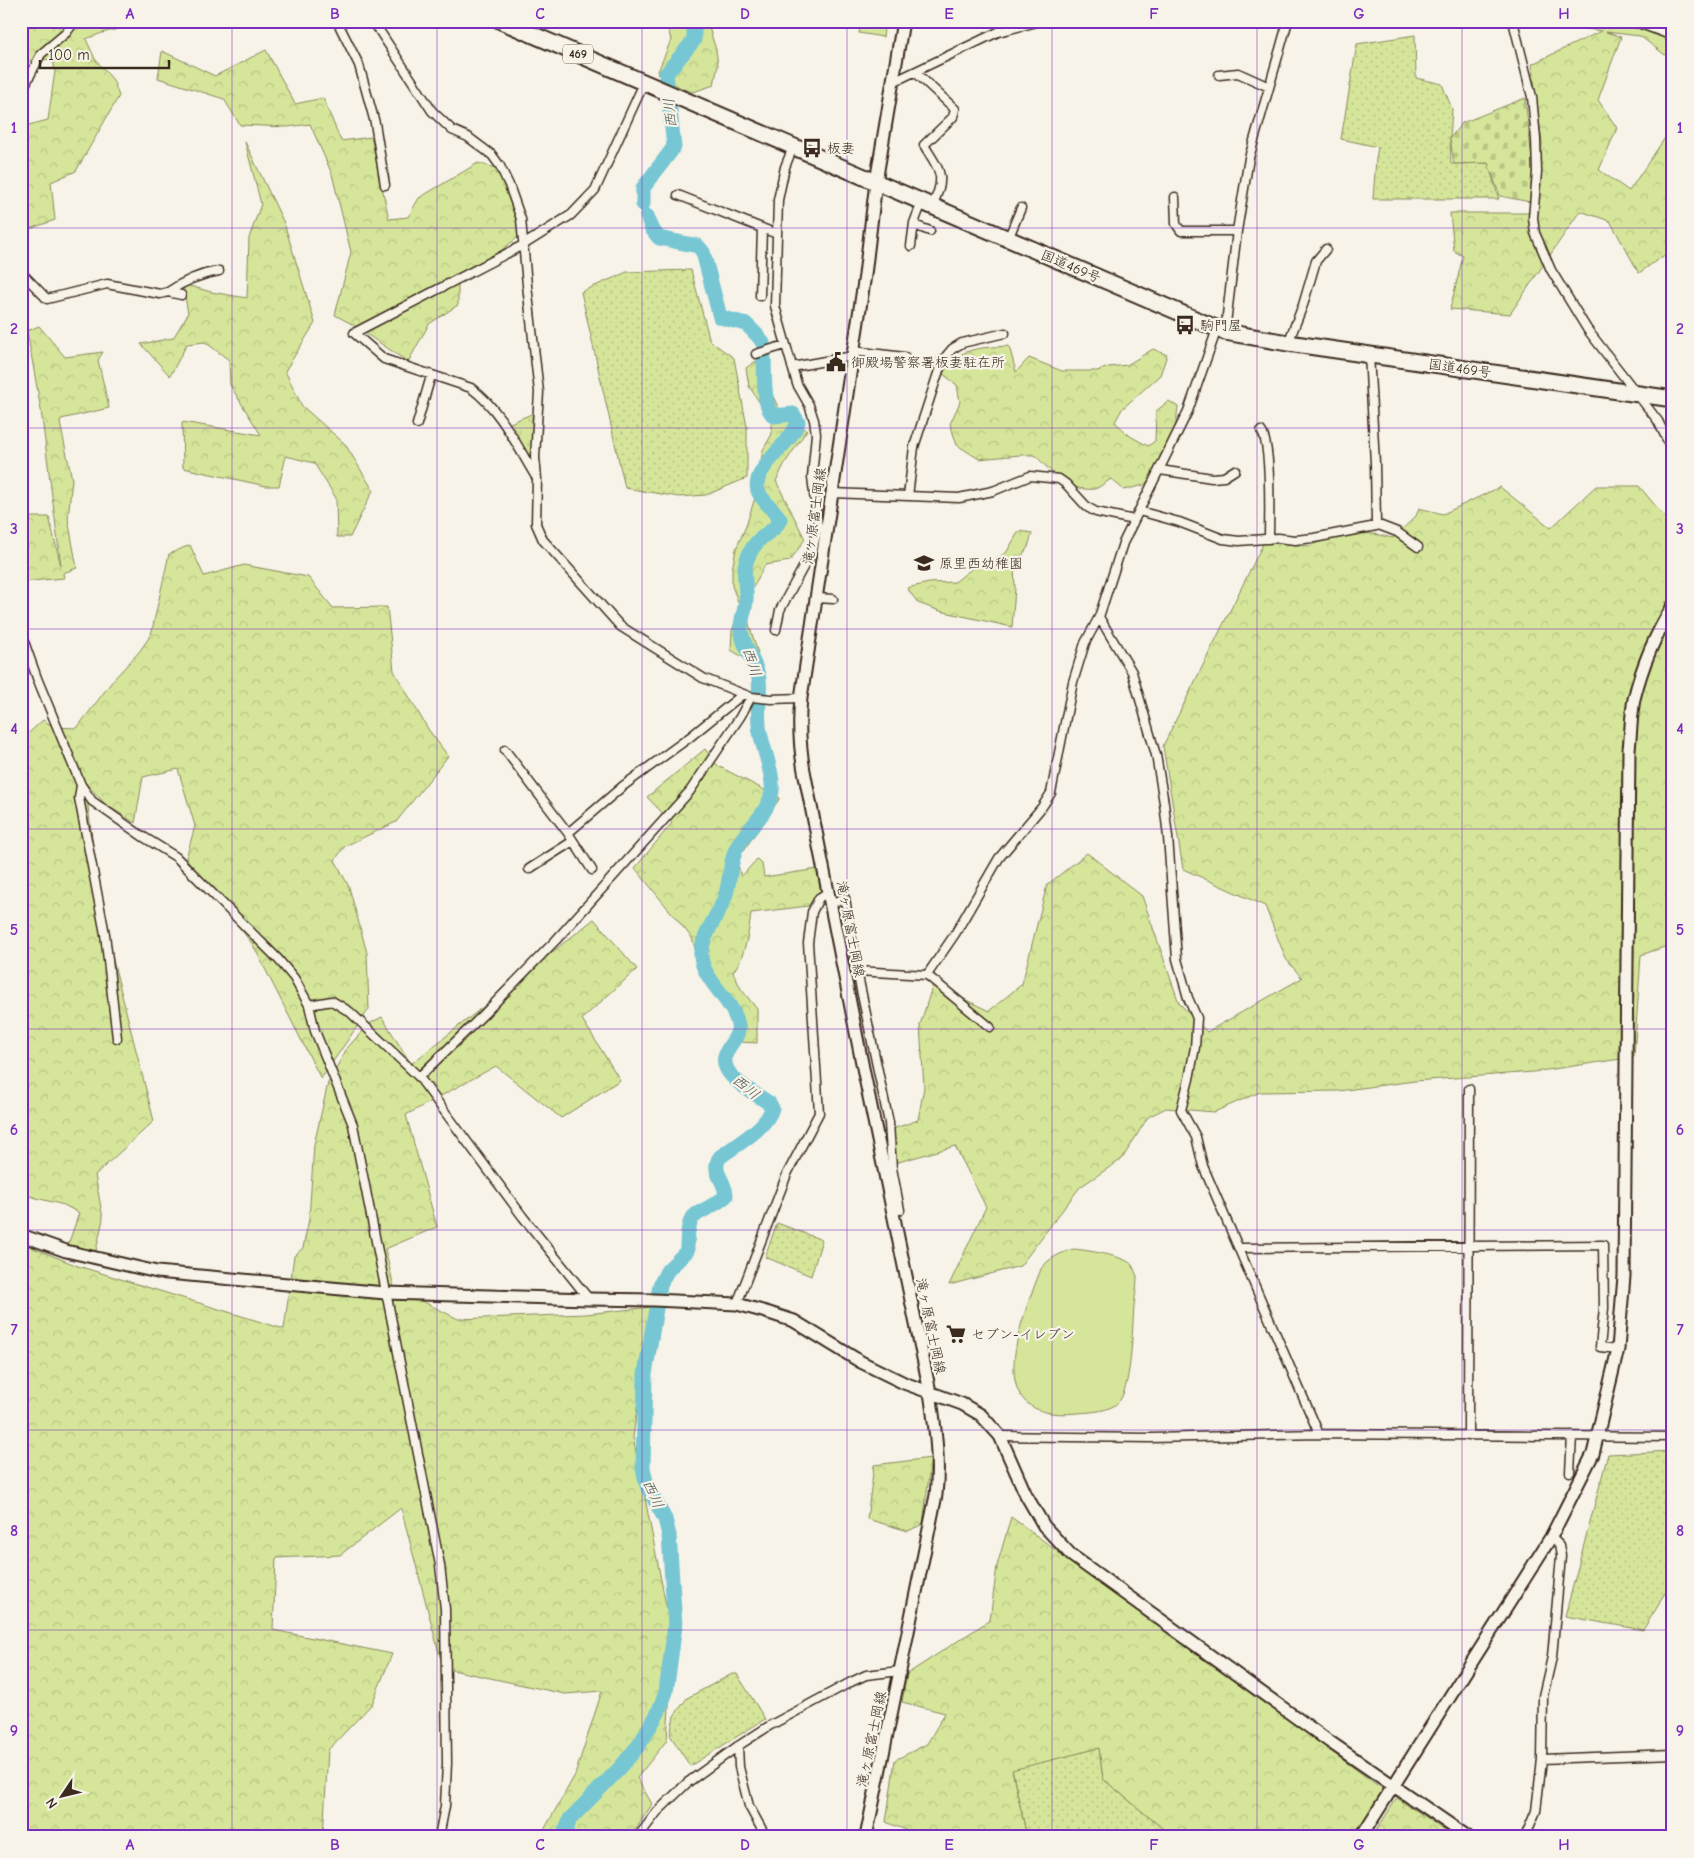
<svg xmlns="http://www.w3.org/2000/svg" width="1694" height="1858" font-family="'Comic Neue','Klee One',sans-serif">
<style>
.grass{fill:url(#grass-dots);stroke:#88885c}
.forest{fill:url(#forest-crowns);stroke:#88885c}
.cemetery{fill:url(#cemetery-stones);stroke:#88885c}
.park{fill:url(#park-tufts);stroke:#88885c}
.garden{fill:#d5e69a;stroke:#88885c}
.lines{fill:none;stroke-linecap:round;stroke-linejoin:round}
.river{stroke:#77c6d4;stroke-width:15}
.street-casing{stroke:#3b2a1e;stroke-width:11}
.secondary-casing{stroke:#3b2a1e;stroke-width:15}
.highway-casing{stroke:#3b2a1e;stroke-width:19}
.street{stroke:#f7f3e8;stroke-width:8}
.secondary{stroke:#f7f3e8;stroke-width:11}
.highway{stroke:#f7f3e8;stroke-width:15}
.grid{fill:none;stroke:#7b2cbf;stroke-width:1;stroke-opacity:0.55}
.labels{text-anchor:middle;stroke-width:4.5;stroke-linejoin:round;paint-order:stroke}
.shield{fill:#f7f3e8;stroke:#73665b;stroke-width:1}
.shield-label{font-size:12px;font-weight:bold;fill:#3b2a1e}
.poi-label{font-size:14px;fill:#3b2a1e;stroke:#f7f3e8;text-anchor:start}
.street-label{font-size:14px;fill:#3b2a1e;stroke:#f7f3e8}
.water-label{font-size:15px;font-style:italic;fill:#4d5955;stroke:#f7f3e8}
.neatline{fill:none;stroke:#7b2cbf;stroke-width:2}
.grid-label{font-size:16px;text-anchor:middle;font-weight:bold;fill:#7b2cbf}
</style>
<defs>
<pattern id="grass-dots" width="8" height="8" patternUnits="userSpaceOnUse" patternTransform="scale(1.25)"><rect width="8" height="8" fill="#d5e69a"/><path d="M2 2h.1M6 6h.1" fill="none" stroke="#b8c584" stroke-width="1.8" stroke-linecap="round"/></pattern>
<pattern id="forest-crowns" width="20" height="18" patternUnits="userSpaceOnUse" patternTransform="scale(1.25)"><rect width="20" height="18" fill="#d5e69a"/><path d="M2 6a3 3 0 1 1 6 0M12 15a3 3 0 1 1 6 0" fill="none" stroke="#b8c584"/></pattern>
<pattern id="cemetery-stones" width="16" height="16" patternUnits="userSpaceOnUse" patternTransform="scale(1.25)"><rect width="16" height="16" fill="#d5e69a"/><path d="M2 7V4a2 2 0 0 1 4 0v3zM10 15v-3a2 2 0 0 1 4 0v3z" fill="#b8c584"/></pattern>
<pattern id="park-tufts" width="24" height="20" patternUnits="userSpaceOnUse" patternTransform="scale(1.25)"><rect width="24" height="20" fill="#d5e69a"/><path d="M3 7l-1-3M5 7V3M7 7l1-3M15 17l-1-3M17 17v-4M19 17l1-3" fill="none" stroke="#b8c584"/></pattern>
</defs>
<rect width="100%" height="100%" fill="#f7f3e8"/>
<filter id="ink" filterUnits="userSpaceOnUse"><feTurbulence type="fractalNoise" baseFrequency=".02" numOctaves="2"/><feDisplacementMap in="SourceGraphic" scale="10" xChannelSelector="R" yChannelSelector="G"/><feConvolveMatrix kernelMatrix="1 2 1 2 8 2 1 2 1" color-interpolation-filters="sRGB"/></filter>
<g filter="url(#ink)">
<!-- grass -->
<path class="grass" d="M1415 35 1416 78 1442 84 1452 109 1450 138 1451 164 1488 163 1499 199H1373L1376 159 1378 147 1341 139 1357 44Z
M691 270 710 341 734 358 747 427V478L706 495 679 497 625 488 581 292 627 272Z
M777 1223 822 1240 811 1276 765 1257Z
M1673 1451V1578L1669 1588 1643 1630 1565 1616 1608 1454Z
M732 1674H737L765 1719 690 1766 670 1735 674 1716 687 1698Z
M1099 1748 1103 1779 1173 1837H1027L1012 1769Z"/>
<!-- forest -->
<path class="forest" d="M21 21H150L102 33 86 39 95 59 113 80 119 96 76 171 51 182 55 220 21 232V127L48 120 55 71 53 59 26 61 21 64Z
M666 21H707L716 50 718 65 714 85 693 92 683 89 657 74 671 40Z
M1529 21H1673V61L1640 36 1606 32 1621 37 1598 100 1617 128 1599 170 1629 191 1673 126V249L1639 273 1610 221 1580 211 1510 314 1450 309 1463 256 1454 251 1450 213H1537L1542 143 1532 64 1601 31Z
M266 50 295 104 323 98 341 141 371 137 389 219 408 217 419 198 478 163 499 169 521 235 458 284V305L429 324 408 362 350 323 335 315 351 252 332 174 310 124 288 127 240 125 224 99 158 78 162 51 215 76Z
M245 142 284 223 315 323 285 371 302 406 345 444 373 490 350 537H337L336 498 314 463 286 456 279 486H266L183 468 182 422 261 435 230 385 229 360 205 342 187 344 170 376 141 344 173 338 188 314 183 284 211 292 247 298 249 238 261 204Z
M39 326 65 357 103 352 98 360 109 408 61 419 60 423 72 479 68 519 77 568 63 573 64 578 21 582V517H49L61 566 41 410 27 331Z
M1009 346 1016 372 1029 358 1062 371H1097L1109 367 1127 365 1153 349 1167 355 1160 375 1122 409 1115 422 1130 436 1148 446 1155 441 1156 411 1169 401 1178 407 1175 431 1151 478 1144 485 1124 490 1111 479C1106 482 1099 488 1094 489 1069 492 1051 472 1035 455H1020L979 459 957 445 950 424 960 402 957 385 943 374C958 346 981 348 1009 346Z
M756 361 780 411 807 430 785 463 776 481 805 539 790 561 765 565 747 599 749 624 758 653 741 656 731 650 732 631 740 607 732 586V570L736 549 746 526 754 501 763 450 772 434 770 419 749 386 746 368Z
M1596 486H1639L1673 527V944L1641 955 1634 1057 1533 1072 1415 1081 1338 1091 1260 1092 1214 1112 1166 1108 1148 1117 1122 1159 1080 1187 1020 1266 949 1285 986 1207 955 1146 895 1163 887 1131 918 1120 924 1087 920 1025 933 984 989 1011 1022 984 1047 885 1087 853 1142 896 1179 1003 1207 1032 1302 978 1286 959 1265 906 1183 869 1163 746 1264 542 1309 546 1344 532 1374 534 1393 538 1416 516 1419 508 1443 514 1500 487 1551 528Z
M1019 531 1032 533 1028 547 1014 567 1015 588 1012 627 940 611 918 603 907 588 929 583 955 582 975 566 988 563 1006 553Z
M190 545 204 576 244 565 308 577 333 608 387 607 394 671 428 729 448 756 396 822 345 846 335 860 349 887 367 953 369 1009 321 1079 253 945 186 858 195 826 178 769 143 777 135 823 105 804 85 782 102 917 154 1121 95 1175 103 1219 95 1255 68 1245 79 1213 64 1205 21 1194V740L43 720 54 727 77 728 114 679 139 652 151 635 169 554Z
M705 749 718 766 780 798 737 860 741 877 757 859 762 864 764 877 818 869 821 890 808 906 751 913C749 932 745 957 733 972L741 989 757 1009V1043L739 1042 733 1019 702 974 692 938 635 868 672 823 647 797Z
M594 919 637 969 582 1019 620 1080 561 1118 496 1066 406 1115 437 1227 385 1249 394 1287 458 1319 586 1314 651 1307 633 1437 673 1641 667 1740 637 1778 652 1804 631 1837H540L575 1775 602 1691 565 1694 443 1668 401 1508 340 1555 276 1558 273 1630 392 1654 372 1704 328 1750 323 1837H21V1243L78 1266 284 1329 294 1256 303 1248 309 1219 314 1145 328 1083 347 1048 369 1024 382 1017 411 1064Z
M931 1458 923 1524 908 1531 867 1519 874 1465Z
M1011 1517 1384 1790 1354 1837H1173L1103 1779 1099 1748 1012 1770 1027 1837H923L886 1822 895 1760 927 1744 945 1713 902 1702 907 1674 990 1620 997 1566Z
M1397 1798 1454 1837H1372Z"/>
<!-- cemetery -->
<path class="cemetery" d="M1525 98 1533 168 1530 202 1500 196 1488 163 1454 164 1450 138 1462 123Z"/>
<!-- park -->
<path class="park" d="M536 412 533 469 508 424Z"/>
<!-- garden -->
<path class="garden" d="M861 21H885L883 37 859 33Z
M1074 1249C1085 1250 1126 1256 1132 1265 1134 1268 1135 1272 1137 1276 1137 1286 1135 1296 1134 1306 1132 1330 1132 1381 1120 1400 1112 1412 1090 1412 1077 1413 977 1424 1021 1321 1041 1269 1047 1259 1062 1252 1074 1249Z"/>
<g class="lines">
<!-- river -->
<path class="river" d="M643 204V188L674 147 666 74 694 40V24L691 21
M647 216 652 229 659 238 698 246 703 252 720 317 746 324 758 336 763 343
M563 1837 570 1819 619 1769 639 1745 658 1713 666 1692 675 1626 669 1535 665 1519 647 1486 643 1468 645 1374 660 1285 667 1271 687 1251C687 1204 697 1220 726 1196 726 1181 710 1171 720 1157 736 1145 767 1128 772 1108L769 1103C752 1091 713 1074 728 1049 732 1041 740 1035 738 1025 734 1000 699 978 701 952 703 934 719 914 725 897 731 880 729 861 738 845 748 828 769 813 772 791 774 774 763 749 760 732 756 714 761 695 759 679 756 662 743 647 741 630 740 620 746 609 746 600 747 589 743 577 745 566 748 554 755 542 765 535 773 529 776 528 780 519 775 510 761 500 758 491 751 468 791 445 798 422L793 414 774 416C762 407 765 373 764 358"/>
<defs>
<path id="street" d="M337 21 359 65 375 123 385 185
M373 21 432 111 452 130 468 137 492 155 500 166 509 185 521 219 527 285 539 392 535 457 537 479 536 524 543 540 620 626 703 678 751 697 771 699 801 698
M1513 21 1532 97 1536 139 1537 172 1533 218 1535 233 1551 270 1587 329 1658 421 1673 452
M1633 21 1673 36
M915 72 955 109 953 117 924 145C940 171 947 176 932 206
M1219 75 1238 73 1269 87
M891 83 998 32 1041 21
M21 93 41 54 66 33 75 21
M793 147 785 167 778 200 775 306 797 384 809 405 814 420 816 434 812 477 818 527 827 529
M678 195 777 234
M1175 197 1176 224 1181 231H1237
M914 225 930 231
M1008 239 1021 208
M911 246 914 223 922 202
M21 272 47 299 107 284 160 294 168 292 181 295
M168 292C184 281 200 274 219 271
M760 296 762 228
M1225 332 1237 231 1249 158 1288 21
M1288 343 1303 305 1316 261 1326 249
M853 351 905 357
M756 354 785 345
M1369 354 1375 463 1376 524
M792 367 853 356
M417 424 431 376
M1261 431C1272 444 1269 518 1269 539
M1160 470 1212 478 1224 477 1235 470
M536 477C517 446 501 410 471 388L384 359 354 333 523 245 571 215 595 190 644 83
M832 493 959 498 993 491 1030 476 1059 479 1066 484 1087 507 1096 512 1134 520
M908 496 914 447 942 361 952 349 962 343 1005 333
M1139 511 1179 522 1223 539 1239 541 1278 538 1295 540 1314 538 1376 526V524L1397 532 1418 547
M817 598 833 599
M1099 617 1132 672 1156 755 1164 803 1168 837 1177 959 1188 998 1197 1018 1195 1047 1189 1079 1181 1110 1196 1137 1203 1166 1319 1434
M776 630 780 610 812 551 818 527
M21 633 37 678 81 785 92 801 142 836 176 857 278 959 294 978 309 1005 315 1031 353 1125 440 1565 445 1609 447 1763 445 1806 439 1837
M505 750 568 833
M81 785 79 798 105 934 117 1038
M529 869 573 841
M592 870 568 833 623 786 690 737 743 694
M830 904 845 898 857 971 889 1123 892 1168 900 1210
M857 971 927 975
M309 1005 332 1001 350 1012 419 1077 523 1217 589 1299
M990 1027 927 975 955 934 999 858 1042 807 1051 793 1073 682 1085 643 1099 617 1123 543 1188 411 1217 329
M419 1077 485 1013 556 940 690 791 740 717 751 697
M1239 1248 1603 1245 1604 1308 1600 1347 1618 1349
M737 1304 787 1174 819 1113 808 943 812 912 819 898 828 892
M1000 1436 1151 1438 1319 1434 1673 1437
M1468 1436 1469 1089
M1570 1472 1572 1436
M738 1746 739 1767 749 1806 766 1837
M1542 1759 1673 1754
M638 1837 657 1812 687 1783 738 1746 769 1726 851 1682 866 1675 900 1671
M1525 1837 1536 1811 1542 1759 1543 1696 1552 1657 1561 1556 1559 1545 1551 1537"/>
<path id="secondary" d="M21 1235 66 1251 157 1272 385 1293 589 1299 654 1300 737 1304 766 1312 794 1321 861 1362 904 1383 962 1404 981 1415 1000 1436 1026 1495 1044 1526 1071 1555 1330 1742 1468 1837
M866 1837 936 1495C940 1460 935 1427 930 1392L863 1068 806 781C800 753 798 727 801 698L865 275 876 182 903 21
M1361 1837 1551 1537 1593 1454 1618 1349 1624 1276 1629 749C1631 733 1631 715 1634 699 1642 666 1655 635 1673 606"/>
<path id="highway" d="M501 21 1225 332 1288 343 1673 399"/>
</defs>
<!-- street casing -->
<use href="#street" class="street-casing"/>
<!-- secondary casing -->
<use href="#secondary" class="secondary-casing"/>
<!-- highway casing -->
<use href="#highway" class="highway-casing"/>
<!-- street -->
<use href="#street" class="street"/>
<!-- secondary -->
<use href="#secondary" class="secondary"/>
<!-- highway -->
<use href="#highway" class="highway"/>
</g>
</g>
<!-- grid -->
<path class="grid" d="M232 21V1837M437 21V1837M642 21V1837M847 21V1837M1052 21V1837M1257 21V1837M1462 21V1837M21 228H1673M21 428H1673M21 629H1673M21 829H1673M21 1029H1673M21 1230H1673M21 1430H1673M21 1630H1673"/>
<!-- icons -->
<defs>
<symbol id="bus-bare" viewBox="-9 -9 18 18"><path d="M-5-6H5V4H4V6H2V4H-2V6H-4V4H-5ZM-3.5-4V0h7V-4ZM-3.5 1.2v1.5H-2V1.2ZM2 1.2v1.5H3.5V1.2Z" fill="#3b2a1e" stroke="#f7f3e8" stroke-width="2.5" paint-order="stroke"/></symbol>
<symbol id="civic-bare" viewBox="-9 -9 18 18"><path d="M-.6-6.5H3V-4.5H.6V-3L4-1V1h2V6H-6V1h2V-1L-.6-3ZM-1.2 2.5V6h2.4V2.5Z" fill="#3b2a1e" stroke="#f7f3e8" stroke-width="2.5" paint-order="stroke"/></symbol>
<symbol id="school-bare" viewBox="-9 -9 18 18"><path d="M0-5L7-2L0 1L-7-2ZM-4 1L0 2.5L4 1V4Q0 6-4 4Z" fill="#3b2a1e" stroke="#f7f3e8" stroke-width="2.5" paint-order="stroke"/></symbol>
<symbol id="supermarket-bare" viewBox="-9 -9 18 18"><path d="M-6-5.5h2.5l.6 2H6L4.5 2H-2.5L-4.4-4H-6ZM-1.5 3.2a1.3 1.3 0 1 0 .1 0ZM3 3.2a1.3 1.3 0 1 0 .1 0Z" fill="#3b2a1e" stroke="#f7f3e8" stroke-width="2.5" paint-order="stroke"/></symbol>
</defs>
<g fill-rule="evenodd">
<use href="#bus-bare" x="798" y="134" width="28" height="28"/>
<use href="#bus-bare" x="1171" y="311" width="28" height="28"/>
<use href="#civic-bare" x="822" y="348" width="28" height="28"/>
<use href="#school-bare" x="910" y="549" width="28" height="28"/>
<use href="#supermarket-bare" x="942" y="1320" width="28" height="28"/>
</g>
<g class="labels">
<!-- shield labels -->
<rect class="shield" x="563" y="44.5" width="30" height="19" rx="4"/>
<g class="shield-label">
<text x="578" y="58">469</text>
</g>
<!-- poi labels -->
<g class="poi-label">
<text x="827" y="153">板妻</text>
<text x="1200" y="330">駒門屋</text>
<text x="851" y="367">御殿場警察署板妻駐在所</text>
<text x="939" y="568">原里西幼稚園</text>
<text x="971" y="1339">セブン-イレブン</text>
</g>
<!-- street labels -->
<g class="street-label">
<text transform="translate(1071 266) rotate(23)" y="5">国道469号</text>
<text transform="translate(1460 368) rotate(8)" y="5">国道469号</text>
<text transform="translate(814 516) rotate(-82)" y="5">滝ヶ原富士岡線</text>
<text transform="translate(851 929) rotate(79)" y="5">滝ヶ原富士岡線</text>
<text transform="translate(931 1326) rotate(78)" y="5">滝ヶ原富士岡線</text>
<text transform="translate(871 1739) rotate(-78)" y="5">滝ヶ原富士岡線</text>
</g>
<!-- water labels -->
<g class="water-label">
<text transform="translate(670 113) rotate(-96)" y="5">西川</text>
<text transform="translate(752 662) rotate(72)" y="5">西川</text>
<text transform="translate(746 1087) rotate(39)" y="5">西川</text>
<text transform="translate(653 1494) rotate(66)" y="5">西川</text>
</g>
</g>
<!-- margin -->
<rect width="1694" height="1858" fill="none" stroke="#f7f3e8" stroke-width="55"/>
<!-- north arrow -->
<g transform="translate(62 1796) rotate(235)" stroke="#f7f3e8" stroke-width="4" paint-order="stroke">
<path d="M0-4L9 19L0 12L-9 19Z" fill="#3b2a1e"/>
<text y="-8" font-size="14" font-weight="bold" text-anchor="middle" fill="#3b2a1e">N</text>
</g>
<!-- scale -->
<path d="M40 60v8h129v-8" fill="none" stroke="#3b2a1e" stroke-width="2.5"/>
<text x="48" y="60" font-size="15" fill="#3b2a1e" stroke="#f7f3e8" stroke-width="4" paint-order="stroke">100 m</text>
<rect x="28" y="28" width="1638" height="1802" class="neatline"/>
<g class="grid-label">
<text x="130" y="19">A</text>
<text x="335" y="19">B</text>
<text x="540" y="19">C</text>
<text x="745" y="19">D</text>
<text x="949" y="19">E</text>
<text x="1154" y="19">F</text>
<text x="1359" y="19">G</text>
<text x="1564" y="19">H</text>
<text x="14" y="133">1</text>
<text x="1680" y="133">1</text>
<text x="14" y="334">2</text>
<text x="1680" y="334">2</text>
<text x="14" y="534">3</text>
<text x="1680" y="534">3</text>
<text x="14" y="734">4</text>
<text x="1680" y="734">4</text>
<text x="14" y="935">5</text>
<text x="1680" y="935">5</text>
<text x="14" y="1135">6</text>
<text x="1680" y="1135">6</text>
<text x="14" y="1335">7</text>
<text x="1680" y="1335">7</text>
<text x="14" y="1536">8</text>
<text x="1680" y="1536">8</text>
<text x="14" y="1736">9</text>
<text x="1680" y="1736">9</text>
<text x="130" y="1850">A</text>
<text x="335" y="1850">B</text>
<text x="540" y="1850">C</text>
<text x="745" y="1850">D</text>
<text x="949" y="1850">E</text>
<text x="1154" y="1850">F</text>
<text x="1359" y="1850">G</text>
<text x="1564" y="1850">H</text>
</g>
</svg>
